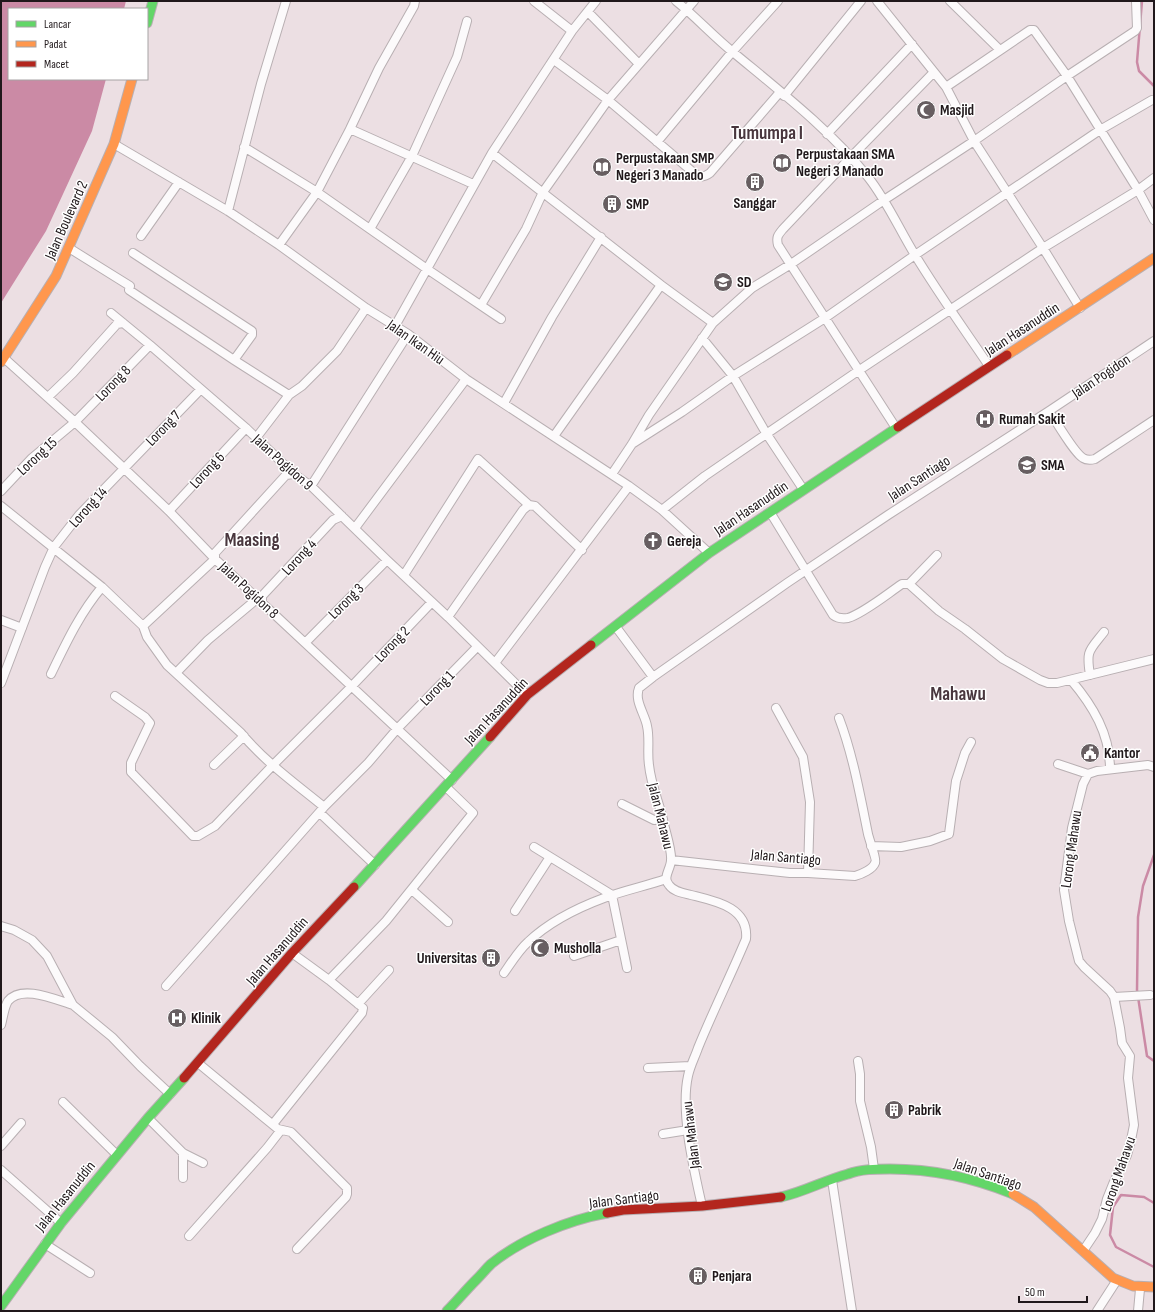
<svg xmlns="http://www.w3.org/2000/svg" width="1155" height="1312" font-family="'Sofia Sans Condensed',sans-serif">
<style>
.water{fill:#cb8aa5}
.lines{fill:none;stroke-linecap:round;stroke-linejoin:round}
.stream{stroke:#cb8aa5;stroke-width:2.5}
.street-casing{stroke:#b8afb2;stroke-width:10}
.fast-casing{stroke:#b8afb2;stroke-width:11}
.slow-casing{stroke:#b8afb2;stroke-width:11}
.jam-casing{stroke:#b8afb2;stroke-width:11}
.street{stroke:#fcfafb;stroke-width:8}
.fast{stroke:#63d668;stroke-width:9}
.slow{stroke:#ff974d;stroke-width:9}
.jam{stroke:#b3261e;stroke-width:9}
.labels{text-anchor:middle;stroke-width:3;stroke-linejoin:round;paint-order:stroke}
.poi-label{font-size:15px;font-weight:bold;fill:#20181b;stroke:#fff;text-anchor:start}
.street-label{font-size:15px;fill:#20181b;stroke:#fff}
.district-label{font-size:19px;font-weight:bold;fill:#49373e;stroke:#fff}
</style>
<rect width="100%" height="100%" fill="#ecdfe3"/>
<!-- water -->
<path class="water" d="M1 1H126L124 9H9V79H106L92 131 46 231 1 303Z"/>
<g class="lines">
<!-- stream -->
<path class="stream" d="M1142 1 1137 62 1139 71 1154 86
M1154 855 1143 886 1138 917 1137 990 1147 1056 1154 1061
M1154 1203 1144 1197 1121 1195 1113 1207 1110 1235 1116 1247 1154 1267"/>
<defs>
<path id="street" d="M534 1 572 31
M676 1C696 17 714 37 734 53 781 92 830 130 868 177 887 201 899 229 915 255 938 293 964 329 989 366
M877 1 946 87 974 141 1043 248 1080 308
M950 1 1000 50
M588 12 639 64
M554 60 608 100 694 173C701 177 703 178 710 173L780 92
M946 87 1030 30H1034L1067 76 1138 190 1154 220
M784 96 861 1
M350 129 473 184
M827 134 912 44
M657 142 732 52 778 1
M114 144 228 211 279 245 366 308 408 334 466 379 629 486 662 510 709 553
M244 147 317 192 427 269 501 319
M492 153 661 285 713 323 752 288 791 264 884 200 974 141 1067 76 1135 31 1137 28 1136 1
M228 211 261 84 286 1
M370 229 412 156 457 57 467 21
M141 236 179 182
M279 245 317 192 350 129 379 68 414 6 415 1
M69 248 130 286 129 290 234 360 289 395 302 386 337 351 366 308
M133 253 252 331V335L234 360
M481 305 526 229 543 192 608 100 694 1
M111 313 150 345 246 428 294 474 311 486 387 560 448 617 527 695
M395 326 492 153 572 31 596 1
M702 338 733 376 766 433 803 489
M4 358 75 422 169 511 215 559 452 780
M48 397 73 373 117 324 123 323
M504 403 552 317 601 237
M1049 411C1056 421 1074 453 1083 458 1086 460 1091 460 1095 459L1154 420
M896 428 778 245C776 237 778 235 783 229L851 157 934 72
M554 436 661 285
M256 438 289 395
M632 444 682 412 733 376 825 318 915 255 1100 130 1152 100
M612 474 632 444 649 415 713 323
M311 486 408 334
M1 491 32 458 75 422 150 345
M1 506 102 587 143 626 215 559V553L286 475 294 474
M662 510 705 476 858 371 1043 248 1138 190 1154 178
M169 511 246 428
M770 512 833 615C837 618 842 619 848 618 864 613 887 594 902 584H909L939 611 965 629 1003 659 1040 680 1048 683H1057L1154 659
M355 528 466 379
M404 575 478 459 529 505
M909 584 937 555
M262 602V596L333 520 342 516
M448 617 523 510 529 505 535 506 582 550
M1 620 22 628
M143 626 147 637 167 665 241 733C265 762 296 784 324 807
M616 627 653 677
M306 642 387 560
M495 663 629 486
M176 673 208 640 258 598
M51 674C66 643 80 613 102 587
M1090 675C1086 650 1089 651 1104 632
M1071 680C1093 706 1110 734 1110 769
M1 683 45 567 54 547 79 515 201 389
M115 696 145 717 150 723 131 763V772L193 836H198L215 826 273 765 352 686 432 602
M776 708 803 757 810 802 808 873
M1058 764 1088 774
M214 765 244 736
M622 804 654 820 663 819
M320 813 375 865
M871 846 901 847 930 841 949 834 956 781 965 753 971 742
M534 847 612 895 627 968
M671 860 790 873H808L855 876C862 874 873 869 875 863 877 860 869 839 868 834 860 795 853 755 839 718
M412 890 448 922
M515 911 550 857
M1 926 14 930 32 940 47 956 73 1005 112 1037 140 1066 170 1094
M292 953 329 980 386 921 473 813 446 787
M574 956 621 940
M504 973C511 963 519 950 528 942 549 922 577 908 604 898 625 890 646 886 666 879
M166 986 324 807 368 763 397 729 477 647
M1114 997 1150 995
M358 1004 389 970
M1 1025C3 1018 4 1007 8 1001 22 984 56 1000 73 1005
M858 1061 860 1074V1101L871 1147 874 1169
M198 1063 278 1129 291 1132 347 1188V1194L346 1197 297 1249
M648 1068 690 1066
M63 1102 117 1155
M148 1118 183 1153 203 1163
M273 1124 362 1013 363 1008 329 980
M663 1134 688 1130
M1 1146 21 1123
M183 1153V1178
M1 1170 61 1223
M832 1180 852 1311
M702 1206C694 1170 680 1112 688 1076 690 1066 695 1057 698 1048 713 1011 731 975 746 939 749 907 715 901 691 895 683 893 674 892 669 885 662 877 671 869 671 860 672 851 666 833 664 824 660 804 651 786 649 765 647 752 650 739 647 726 645 714 634 701 639 688L653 677 787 583 888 515 1049 411 1154 341
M189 1236 267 1148 281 1130
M45 1244 90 1273
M1083 1251 1095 1233 1102 1219 1107 1199 1113 1184 1127 1155 1131 1140 1134 1125 1128 1078 1130 1056 1122 1043 1120 1028 1114 997 1110 991 1084 967 1079 961 1069 921 1064 890 1072 828 1083 784 1088 774 1097 771 1148 765 1154 767
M1097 1311 1117 1280
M1138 1311 1140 1289"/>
<path id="fast" d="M147 23 153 1
M591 645 709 553 898 427
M354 887 490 737
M781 1197C804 1192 825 1180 848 1174 861 1169 876 1169 890 1169 933 1169 974 1178 1013 1194
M1 1306 61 1223 148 1118 184 1078
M447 1311C457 1301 466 1290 476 1280 481 1275 486 1269 491 1264 522 1239 568 1220 607 1213"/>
<path id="slow" d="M1007 355 1154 258
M1 362 56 276 114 144 132 79
M1013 1194 1034 1207 1113 1278 1133 1286 1154 1287"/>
<path id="jam" d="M898 427 1007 355
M490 737 527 695 591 645
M184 1078 292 953 354 887
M607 1213 623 1210 702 1206 781 1197"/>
</defs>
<!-- street casing -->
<use href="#street" class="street-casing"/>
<!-- fast casing -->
<use href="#fast" class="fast-casing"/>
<!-- slow casing -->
<use href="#slow" class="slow-casing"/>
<!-- jam casing -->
<use href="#jam" class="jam-casing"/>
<!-- street -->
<use href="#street" class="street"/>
<!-- fast -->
<use href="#fast" class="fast"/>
<!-- slow -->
<use href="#slow" class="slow"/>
<!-- jam -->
<use href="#jam" class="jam"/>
</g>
<!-- icons -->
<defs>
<symbol id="mosque-disc" viewBox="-11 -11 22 22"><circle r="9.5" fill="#675e61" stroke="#fff"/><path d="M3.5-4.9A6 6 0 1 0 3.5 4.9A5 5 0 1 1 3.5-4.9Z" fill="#fff"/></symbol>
<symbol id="library-disc" viewBox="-11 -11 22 22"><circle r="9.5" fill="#675e61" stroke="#fff"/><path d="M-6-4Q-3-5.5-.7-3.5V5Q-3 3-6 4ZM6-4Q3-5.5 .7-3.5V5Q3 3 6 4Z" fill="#fff"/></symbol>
<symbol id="building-disc" viewBox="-11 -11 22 22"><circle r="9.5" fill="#675e61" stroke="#fff"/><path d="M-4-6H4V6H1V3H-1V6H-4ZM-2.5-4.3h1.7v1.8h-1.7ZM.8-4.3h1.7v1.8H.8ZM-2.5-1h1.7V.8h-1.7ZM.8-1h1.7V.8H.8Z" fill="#fff"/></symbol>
<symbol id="school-disc" viewBox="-11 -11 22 22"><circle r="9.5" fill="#675e61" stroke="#fff"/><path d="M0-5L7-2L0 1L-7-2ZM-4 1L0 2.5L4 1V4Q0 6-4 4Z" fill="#fff"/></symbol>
<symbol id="hospital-disc" viewBox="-11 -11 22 22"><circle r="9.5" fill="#675e61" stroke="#fff"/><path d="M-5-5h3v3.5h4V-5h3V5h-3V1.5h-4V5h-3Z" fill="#fff"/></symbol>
<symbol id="church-disc" viewBox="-11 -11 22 22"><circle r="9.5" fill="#675e61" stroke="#fff"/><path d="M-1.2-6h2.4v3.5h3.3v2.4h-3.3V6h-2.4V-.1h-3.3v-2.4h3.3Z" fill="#fff"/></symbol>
<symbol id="civic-disc" viewBox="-11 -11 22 22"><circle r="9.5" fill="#675e61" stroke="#fff"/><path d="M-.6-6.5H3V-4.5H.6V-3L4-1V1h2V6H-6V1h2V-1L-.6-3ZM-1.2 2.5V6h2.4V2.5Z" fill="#fff"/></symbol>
</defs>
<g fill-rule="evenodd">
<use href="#mosque-disc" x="915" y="99" width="22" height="22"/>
<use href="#library-disc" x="771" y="152" width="22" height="22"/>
<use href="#library-disc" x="591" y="156" width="22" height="22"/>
<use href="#building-disc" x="744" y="171" width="22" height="22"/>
<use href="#building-disc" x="601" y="193" width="22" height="22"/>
<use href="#school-disc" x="712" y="271" width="22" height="22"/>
<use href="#hospital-disc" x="974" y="408" width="22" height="22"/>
<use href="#school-disc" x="1016" y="454" width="22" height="22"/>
<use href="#church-disc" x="642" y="530" width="22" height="22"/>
<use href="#civic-disc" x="1079" y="742" width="22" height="22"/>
<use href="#mosque-disc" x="529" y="937" width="22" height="22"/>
<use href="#building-disc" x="480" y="947" width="22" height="22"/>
<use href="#hospital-disc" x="166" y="1007" width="22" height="22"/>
<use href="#building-disc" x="883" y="1099" width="22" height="22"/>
<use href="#building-disc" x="687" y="1265" width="22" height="22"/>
</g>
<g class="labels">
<!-- poi labels -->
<g class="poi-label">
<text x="940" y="115">Masjid</text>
<text x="796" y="159">Perpustakaan SMA<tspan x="796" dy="17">Negeri 3 Manado</tspan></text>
<text x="616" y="163">Perpustakaan SMP<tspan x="616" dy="17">Negeri 3 Manado</tspan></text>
<text x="755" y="208" text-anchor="middle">Sanggar</text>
<text x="626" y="209">SMP</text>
<text x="737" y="287">SD</text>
<text x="999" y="424">Rumah Sakit</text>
<text x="1041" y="470">SMA</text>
<text x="667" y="546">Gereja</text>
<text x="1104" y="758">Kantor</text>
<text x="554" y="953">Musholla</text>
<text x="477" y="963" text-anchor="end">Universitas</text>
<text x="191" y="1023">Klinik</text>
<text x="908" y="1115">Pabrik</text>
<text x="712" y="1281">Penjara</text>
</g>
<!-- street labels -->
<g class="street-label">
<text transform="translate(66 220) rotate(-66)" y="5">Jalan Boulevard 2</text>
<text transform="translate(1022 329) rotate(-33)" y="5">Jalan Hasanuddin</text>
<text transform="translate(416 342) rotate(35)" y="5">Jalan Ikan Hiu</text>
<text transform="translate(1101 376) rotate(-34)" y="5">Jalan Pogidon</text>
<text transform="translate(113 383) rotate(-46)" y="5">Lorong 8</text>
<text transform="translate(163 428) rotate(-46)" y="5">Lorong 7</text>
<text transform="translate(37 456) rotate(-43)" y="5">Lorong 15</text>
<text transform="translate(283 462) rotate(42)" y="5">Jalan Pogidon 9</text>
<text transform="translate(207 470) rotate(-47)" y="5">Lorong 6</text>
<text transform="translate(919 478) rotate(-33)" y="5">Jalan Santiago</text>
<text transform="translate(88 507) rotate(-48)" y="5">Lorong 14</text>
<text transform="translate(751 508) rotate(-34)" y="5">Jalan Hasanuddin</text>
<text transform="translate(299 557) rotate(-47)" y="5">Lorong 4</text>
<text transform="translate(249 590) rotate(43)" y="5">Jalan Pogidon 8</text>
<text transform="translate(346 601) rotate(-45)" y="5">Lorong 3</text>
<text transform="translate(392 644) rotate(-46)" y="5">Lorong 2</text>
<text transform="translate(437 688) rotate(-46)" y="5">Lorong 1</text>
<text transform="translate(496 711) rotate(-47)" y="5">Jalan Hasanuddin</text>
<text transform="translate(661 816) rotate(76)" y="5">Jalan Mahawu</text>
<text transform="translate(1071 849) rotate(-82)" y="5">Lorong Mahawu</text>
<text transform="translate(786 857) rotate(5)" y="5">Jalan Santiago</text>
<text transform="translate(277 951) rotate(-49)" y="5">Jalan Hasanuddin</text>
<text transform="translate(691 1135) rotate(-97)" y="5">Jalan Mahawu</text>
<text transform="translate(988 1174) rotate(19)" y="5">Jalan Santiago</text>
<text transform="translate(1118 1174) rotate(-71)" y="5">Lorong Mahawu</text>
<text transform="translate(65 1196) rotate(-51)" y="5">Jalan Hasanuddin</text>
<text transform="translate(624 1199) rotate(-7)" y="5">Jalan Santiago</text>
</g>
<!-- district labels -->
<g class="district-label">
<text x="767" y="139">Tumumpa I</text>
<text x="252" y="546">Maasing</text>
<text x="958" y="700">Mahawu</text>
</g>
</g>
<!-- border -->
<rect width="1155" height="1312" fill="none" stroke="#20181b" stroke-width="4"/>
<!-- legend -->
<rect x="8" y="8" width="140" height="72" fill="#ffffff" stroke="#a6a3a4"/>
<rect x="16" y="21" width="20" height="6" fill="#63d668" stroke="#a6a3a4"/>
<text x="44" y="28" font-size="12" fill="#20181b">Lancar</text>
<rect x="16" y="41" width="20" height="6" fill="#ff974d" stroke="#a6a3a4"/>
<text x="44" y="48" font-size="12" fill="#20181b">Padat</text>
<rect x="16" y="61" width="20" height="6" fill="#b3261e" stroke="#a6a3a4"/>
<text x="44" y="68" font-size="12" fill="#20181b">Macet</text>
<!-- scale -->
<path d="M1019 1296v6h68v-6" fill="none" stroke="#20181b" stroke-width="2"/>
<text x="1025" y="1296" font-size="12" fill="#20181b" stroke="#ffffff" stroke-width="3" paint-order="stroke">50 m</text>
</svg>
